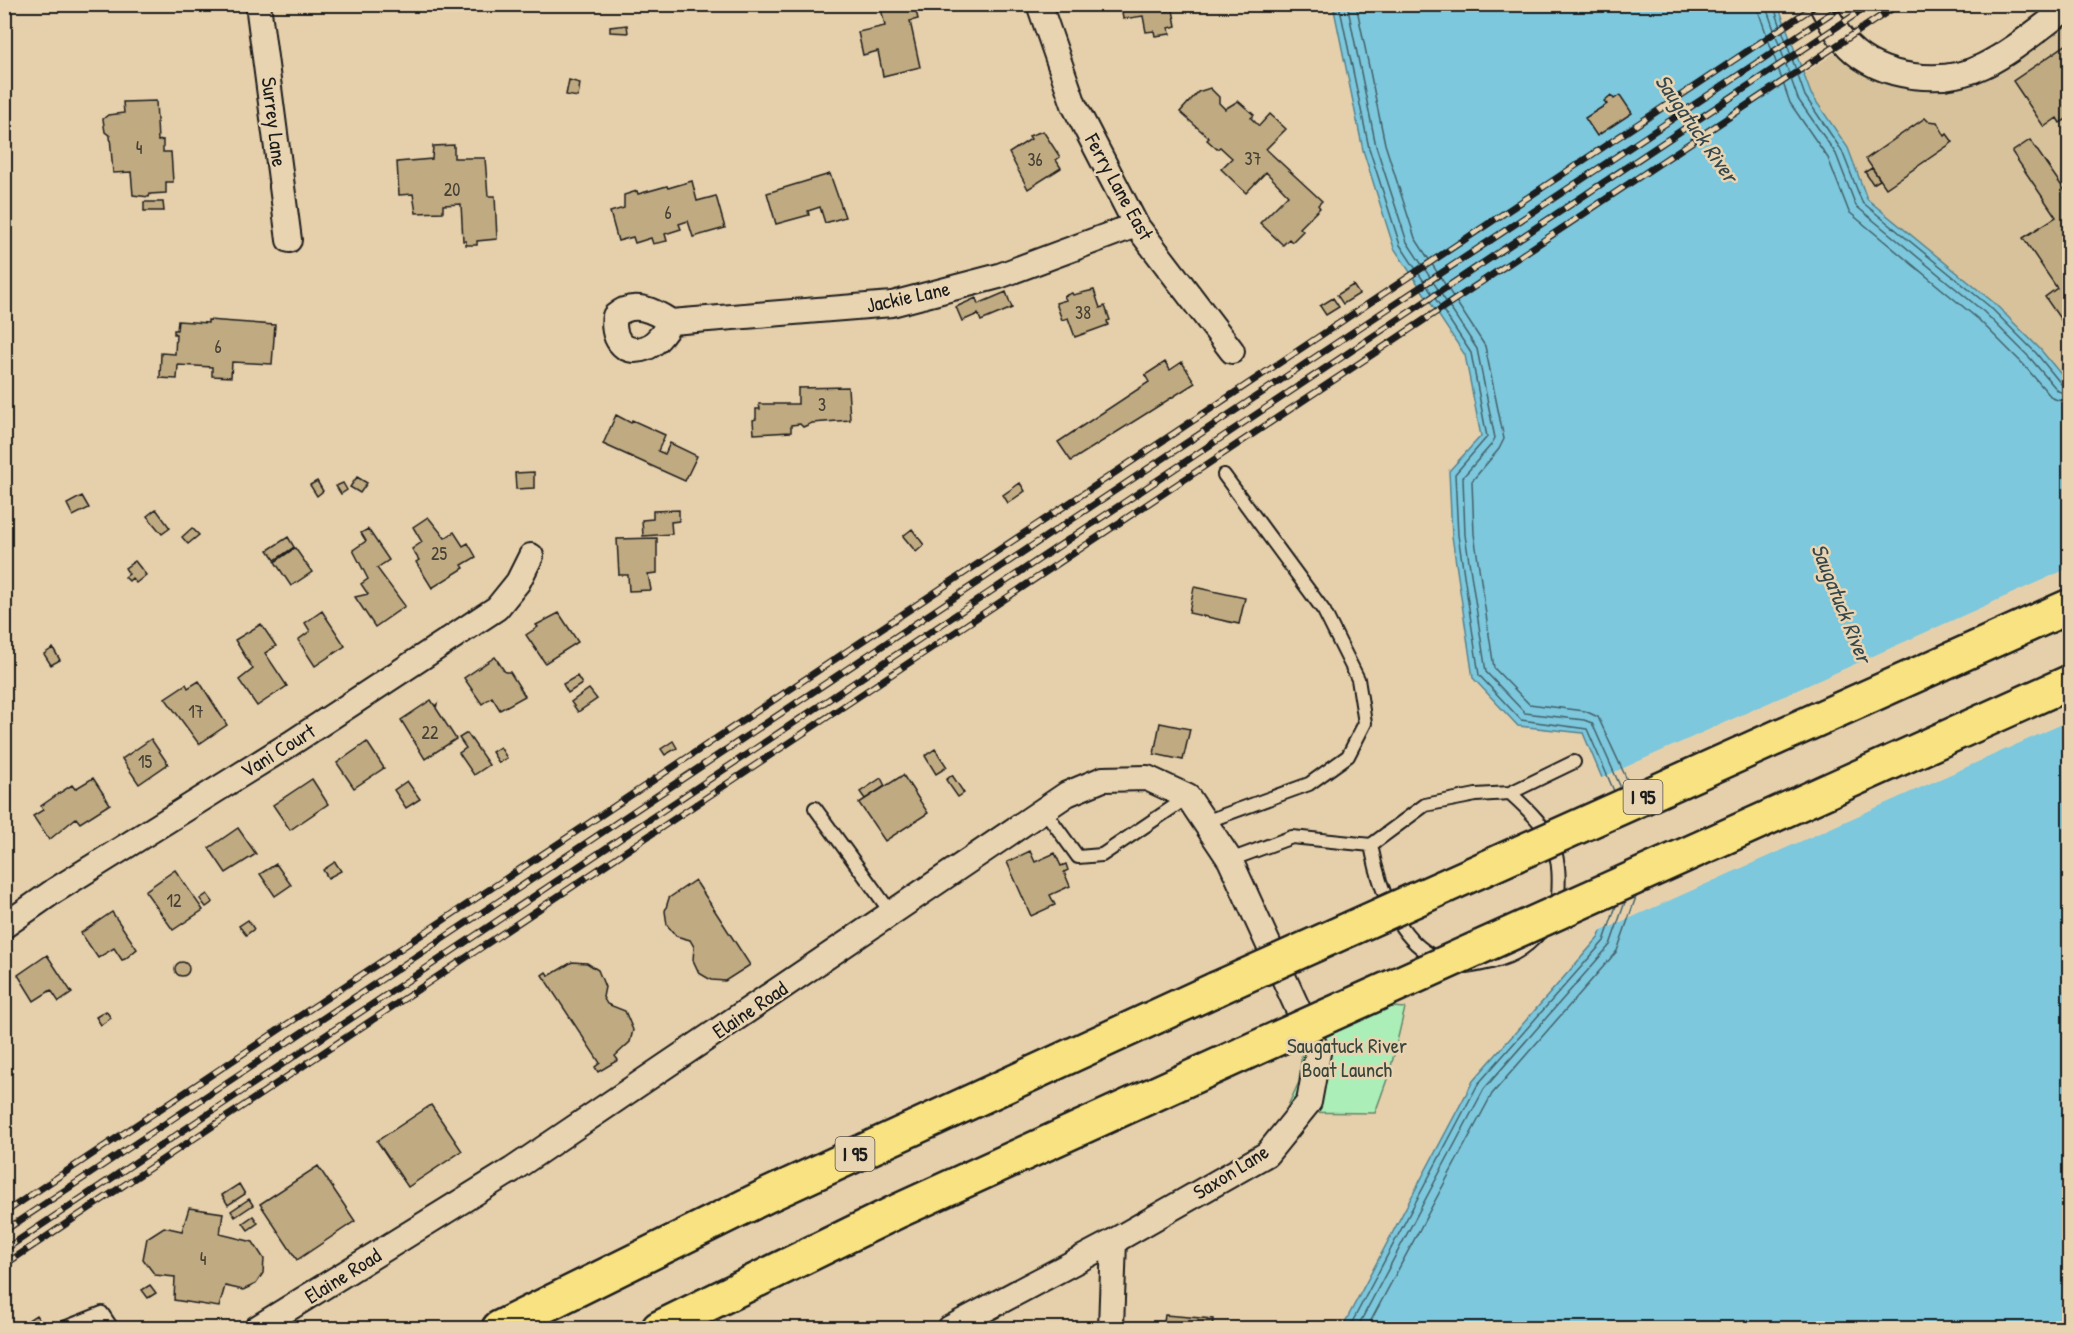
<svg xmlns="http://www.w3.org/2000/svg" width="2074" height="1333" font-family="'Patrick Hand',sans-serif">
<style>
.built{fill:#d7c29b}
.green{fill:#aceeb7;stroke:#64856a;stroke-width:1.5}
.water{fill:#7dc8dd;stroke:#568390;stroke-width:1.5}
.pier{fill:#e6d0ab}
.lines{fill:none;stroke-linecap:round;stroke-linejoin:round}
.shore{stroke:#436169;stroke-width:1.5}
.building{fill:#c0aa81;stroke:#1c1c1c;stroke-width:1.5}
.lane-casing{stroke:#1c1c1c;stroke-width:16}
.street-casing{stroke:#1c1c1c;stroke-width:28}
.highway-casing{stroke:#1c1c1c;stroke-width:38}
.lane{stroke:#e9d4b2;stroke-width:12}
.street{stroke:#e9d4b2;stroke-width:24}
.highway{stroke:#f8e281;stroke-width:33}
.rail-casing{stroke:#1c1c1c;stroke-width:7}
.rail{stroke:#e9d4b2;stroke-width:4.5;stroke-dasharray:14;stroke-linecap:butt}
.highway-bridge-casing{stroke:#1c1c1c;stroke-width:38;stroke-linecap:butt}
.highway-bridge{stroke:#f8e281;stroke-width:33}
.labels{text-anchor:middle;stroke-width:5;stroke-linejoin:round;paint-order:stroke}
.number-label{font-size:18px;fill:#454035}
.shield{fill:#e9d4b2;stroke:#5a5349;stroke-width:1.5}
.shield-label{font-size:20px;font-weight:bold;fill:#1c1c1c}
.street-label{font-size:21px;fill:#1c1c1c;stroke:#e9d4b2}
.park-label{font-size:21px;fill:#39463b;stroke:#e9d4b2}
.water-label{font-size:22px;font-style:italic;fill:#34474c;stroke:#e9d4b2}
</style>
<rect width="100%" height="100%" fill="#e6d0ab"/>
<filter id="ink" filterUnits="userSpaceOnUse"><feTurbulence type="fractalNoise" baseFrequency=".0167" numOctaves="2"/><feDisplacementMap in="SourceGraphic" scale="12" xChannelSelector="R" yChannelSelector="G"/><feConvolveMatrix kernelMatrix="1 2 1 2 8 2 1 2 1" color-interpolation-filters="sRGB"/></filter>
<g filter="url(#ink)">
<!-- built -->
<path class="built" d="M2069 6V384L2040 349 1993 302 1867 199 1848 148 1811 94 1804 74 1847 45 1946 77Z"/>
<!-- green -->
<path class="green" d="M1378 1006 1405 1008 1390 1071 1375 1113 1285 1112 1299 1082 1304 1028Z"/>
<!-- water -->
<path class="water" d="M1333 5H1778L1811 94 1848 148 1867 199 1993 302 2040 349 2069 384V1328H1342L1473 1081 1599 937 1630 844 1583 733 1518 726 1473 678 1452 536 1449 471 1481 436 1465 355 1394 248 1363 150Z"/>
<!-- pier -->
<path class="pier" d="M2069 568V721L1597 933 1627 844 1599 779Z"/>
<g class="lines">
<!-- shore -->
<path class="shore" d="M1339 4 1369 148 1400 245 1471 353 1487 437 1455 474 1458 535 1479 675 1521 720 1587 729 1614 791
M1347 4 1376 146 1407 242 1477 349 1495 438 1491 445 1463 477 1465 535 1486 672 1525 713 1584 720 1592 723 1621 788
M1356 4 1385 144 1415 238 1485 346 1504 439 1499 449 1472 481 1474 534 1494 668 1529 704 1585 711 1598 717 1629 784
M1756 4 1790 103 1828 158 1849 212 1978 319 2023 364 2052 398 2070 404
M1765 4 1798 99 1836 154 1856 206 1984 312 2030 358 2058 391 2070 395
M1773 4 1805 96 1842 151 1862 202 1989 306 2036 353 2062 385 2070 387
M1349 1328 1478 1084 1604 941 1616 906
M1357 1328 1484 1089 1610 945 1625 902
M1367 1328 1492 1094 1617 951 1636 897"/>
</g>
<!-- building -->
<path class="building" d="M880 4H917L915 7 918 19 910 21 920 67 883 76 878 51 863 55 858 32 885 26Z
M1121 4H1166L1167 11 1173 10 1176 26 1169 28 1170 34 1155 36 1154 31 1146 32 1143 16 1123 19Z
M627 25 628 33 610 32V27Z
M2070 42V117L2060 123 2057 118 2044 127 2013 81Z
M569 80 580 83 578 97 566 95Z
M1210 88 1219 97V103L1225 109 1238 101 1254 115 1251 118 1259 126 1270 114 1286 129 1266 149 1322 201 1318 205 1320 208 1300 228 1303 231 1292 242 1289 239 1283 245 1260 223 1288 195 1266 172 1246 193 1221 169 1232 158 1220 147 1217 149 1207 140 1209 138 1180 112 1198 92Z
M1611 95 1614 99 1620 95 1632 113 1597 136 1585 118 1607 104 1604 101Z
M156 101 158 141 163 140V152H171L173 182H166V193L150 194 149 197 133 195 131 172 113 173 110 136 105 132 103 119 108 115 124 113 123 102Z
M1925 118 1928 121 1937 122 1945 136 1947 134 1953 142 1886 188 1866 159Z
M1043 131 1060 157 1056 160 1061 168 1028 189 1009 153 1031 139 1029 136Z
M2030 140 2070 198V333L2045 297 2057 288 2023 238 2056 217 2012 152Z
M454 145V158H485L488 196H495L497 239 477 241V245H466V241H463L461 204 443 205V212L416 213 413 194 399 195 397 162 432 159 433 146Z
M1872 168 1880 180 1873 184 1865 172Z
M830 174 845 217 825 223 820 207 808 211 809 215 776 224 767 193Z
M692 181 697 201 716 196 725 228 693 237 688 221 679 224 681 229 665 234 667 241 653 244 651 238 635 243 633 237 618 241 610 212 624 208V195L637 191 638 194 667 186 668 188Z
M144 202H163L164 211H144Z
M1353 285 1359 294 1343 304 1337 295Z
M1094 290 1100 308 1105 306 1110 320 1107 321 1108 325 1075 337 1068 318 1062 320 1056 303 1066 300 1064 296 1072 293 1073 295Z
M1006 292 1012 308 981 321 978 314 962 321 956 307 976 298 978 304Z
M1333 298 1339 307 1326 315 1320 306Z
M208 320 275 325 272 364 232 362 231 377 212 376V367L178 365 177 379 160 378 161 353 175 354 176 334H174V330H177L178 321 208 323Z
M1165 362 1170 370 1182 362 1195 383 1071 461 1058 442 1149 382 1145 375Z
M848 387 850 420 812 423 803 427 800 424 791 425V432L754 434 753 420 756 419V409H760L759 404H798V388Z
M616 415 631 423 632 420 665 435 658 451 665 454 670 443 697 456 685 481 603 444Z
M534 472V488L516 489 515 473Z
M357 477 367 483 360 493 350 487Z
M317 481 323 491 317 496 310 485Z
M343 483 347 490 341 494 336 486Z
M1020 483 1025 491 1008 503 1003 495Z
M82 496 89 508 73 516 67 504Z
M156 509 170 528 162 534 147 516Z
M679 510V521L671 522 672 534 643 536 642 520 653 519V511Z
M428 517 445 538 454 532 463 546 468 543 476 557 462 565 464 568 432 588 416 562 419 560 412 549 422 542 413 527Z
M192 528 199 535 188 544 182 537Z
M368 529 389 560 377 568 405 606 375 627 355 597 368 594 361 584 368 579 353 550 366 541 361 533Z
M912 529 924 545 916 552 903 536Z
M288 537 294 547 275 560 268 550Z
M657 538V573L648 574 651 590 629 591 628 575H619L617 539Z
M295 548 312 572 291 586 275 562Z
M135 561 146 575 136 583 132 578 129 581 125 577 129 574 125 568Z
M1194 587 1245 598 1239 624 1189 613Z
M322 611 345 646 315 666 298 640 310 631 305 623Z
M559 613 578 642 545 663 526 635 538 627 536 625Z
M261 624 276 646 265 653 287 686 257 706 239 680 253 669 235 640Z
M53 648 60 660 51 665 44 654Z
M495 657 505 672H510L525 696 500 710 492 697 482 704 464 678Z
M577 676 582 684 568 693 563 684Z
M199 681 227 725 199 744 165 698 186 684 188 688Z
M589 689 597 699 578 712 571 702Z
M431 700 435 706 437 704 436 708 456 739 425 759 401 720Z
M1160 723 1190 729 1183 760 1154 754Z
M467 733 489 765 474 775 459 753 466 748 459 738Z
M151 739 168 764 139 784 122 759Z
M673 741 677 748 665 755 661 749Z
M367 742 384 768 354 788 337 763Z
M500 747 507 758 499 763 492 752Z
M935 749 947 767 936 774 925 756Z
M903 775 928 813 885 841 859 803Z
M952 775 964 793 958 797 946 780Z
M93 778 110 804 80 823 76 818 49 840 33 816 43 810 41 806 61 792 72 785 75 789Z
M881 778 885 786 865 799 860 792Z
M312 779 328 804 290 830 273 805Z
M407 781 420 799 406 808 394 790Z
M238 828 256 854 226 873 209 848Z
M1030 851 1035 862 1055 853 1061 866 1066 864 1068 870 1064 872 1070 886 1050 895 1055 905 1031 916 1007 862Z
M335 862 341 871 328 878 323 870Z
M276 864 291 885 275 896 260 874Z
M175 870 203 910 173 930 145 891Z
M695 880 750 965 725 981 711 980 699 973 693 960 694 947 690 940 676 936 667 925 665 911 669 898Z
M207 894 213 902 206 907 200 899Z
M112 912 137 949 125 959 122 960 114 948 98 958 81 933Z
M248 920 254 929 246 935 239 926Z
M47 955 72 993 59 1002 51 990 34 1001 18 975Z
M175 969a7 7 0 1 1 14 0a7 7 0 1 1-14 0Z
M572 962 587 963 598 970 605 987 603 997 607 1004 625 1011 633 1030 630 1042 615 1056 618 1060 598 1072 595 1067 600 1063 542 975 546 972 549 976Z
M106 1011 111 1018 101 1025 96 1017Z
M431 1105 462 1151 408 1187 377 1141Z
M318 1166 355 1221 297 1260 260 1204Z
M239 1184 245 1194 228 1205 222 1195Z
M249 1199 253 1205 235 1217 231 1211Z
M189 1208 223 1213 220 1234 253 1242 264 1259 263 1273 256 1284 243 1290 225 1286 219 1307 174 1300 175 1277 155 1275 143 1259 147 1238 164 1227 182 1231Z
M253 1216 258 1223 248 1230 243 1223Z
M150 1285 156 1293 148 1298 142 1290Z
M36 1315 45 1328H16Z
M1165 1315 1213 1319 1212 1328H1163Z"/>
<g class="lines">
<defs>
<path id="lane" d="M1510 793 1574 762
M815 808 892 914
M1044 810 1078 857 1102 855 1188 797
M1205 822 1309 784 1348 756 1365 723 1358 679 1324 611 1224 475
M1371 845 1425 805 1476 795 1510 793C1554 833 1563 849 1557 909
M1230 860 1292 837 1371 845C1379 887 1397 941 1439 959
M1466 967C1499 962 1521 956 1542 930
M64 1328 102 1313 112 1328"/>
<path id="street" d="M258 4 289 240
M1039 4 1074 105 1136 225 1232 351
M1821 4C1829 19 1837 35 1849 47 1881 79 1943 86 1983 66 2014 51 2042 26 2070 6
M671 322C653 310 633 300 615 316 611 335 622 357 645 348 656 345 665 331 671 322L892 304 999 276 1136 225
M4 926 54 891 290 744 497 608 518 582 531 556
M257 1328 512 1170 1067 794 1103 779 1147 778 1188 797 1230 860 1318 1053 1309 1102 1267 1154 1114 1241 950 1328
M1111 1328 1114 1241"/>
<path id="highway" d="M499 1328 768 1195 1216 989
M659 1328 898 1211 1245 1053"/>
</defs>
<!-- lane casing -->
<use href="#lane" class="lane-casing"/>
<!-- street casing -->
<use href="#street" class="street-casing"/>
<!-- highway casing -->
<use href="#highway" class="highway-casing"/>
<!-- lane -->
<use href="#lane" class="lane"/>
<!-- street -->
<use href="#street" class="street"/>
<!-- highway -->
<use href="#highway" class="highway"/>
<defs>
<path id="rail" d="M4 1213 1818 4
M4 1231 1845 4
M4 1250 1871 4
M4 1265 1899 4"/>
</defs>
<!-- rail casing -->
<use href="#rail" class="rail-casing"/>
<!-- rail -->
<use href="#rail" class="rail"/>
<defs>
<path id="highway-bridge" d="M1216 989 2070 606
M1245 1053 2070 682"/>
</defs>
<!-- highway-bridge casing -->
<use href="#highway-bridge" class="highway-bridge-casing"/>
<!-- highway-bridge -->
<use href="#highway-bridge" class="highway-bridge"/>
</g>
</g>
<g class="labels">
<!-- number labels -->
<g class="number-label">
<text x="139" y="154">4</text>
<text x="1253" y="165">37</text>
<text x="1035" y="166">36</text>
<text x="452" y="196">20</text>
<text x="668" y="219">6</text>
<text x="1083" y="319">38</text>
<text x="218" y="353">6</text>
<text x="822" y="411">3</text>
<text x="439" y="560">25</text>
<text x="196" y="718">17</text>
<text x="430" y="739">22</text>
<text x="145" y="768">15</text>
<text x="174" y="907">12</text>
<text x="203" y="1265">4</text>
</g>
<!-- shield labels -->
<g class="shield">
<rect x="1623.5" y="780" width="39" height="34" rx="4.5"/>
<rect x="835.5" y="1137" width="39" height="34" rx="4.5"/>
</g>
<g class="shield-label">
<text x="1643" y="804">I 95</text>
<text x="855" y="1161">I 95</text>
</g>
<!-- street labels -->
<g class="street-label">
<text transform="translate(274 122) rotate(83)" y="7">Surrey Lane</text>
<text transform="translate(1119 187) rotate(61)" y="7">Ferry Lane East</text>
<text transform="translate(908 297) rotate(-12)" y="7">Jackie Lane</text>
<text transform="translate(278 751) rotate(-32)" y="7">Vani Court</text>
<text transform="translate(750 1010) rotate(-34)" y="7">Elaine Road</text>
<text transform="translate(1231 1172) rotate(-32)" y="7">Saxon Lane</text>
<text transform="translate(343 1276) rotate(-32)" y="7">Elaine Road</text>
</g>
<!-- park labels -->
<g class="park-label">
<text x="1347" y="1053">Saugatuck River<tspan x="1347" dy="24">Boat Launch</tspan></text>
</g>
<!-- water labels -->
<g class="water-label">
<text transform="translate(1697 128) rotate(55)" y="8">Saugatuck River</text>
<text transform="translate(1842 603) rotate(68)" y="8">Saugatuck River</text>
</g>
</g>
<!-- margin -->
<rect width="2074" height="1333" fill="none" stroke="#e9d4b2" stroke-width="24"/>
<rect x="12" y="12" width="2050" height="1309" fill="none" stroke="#1c1c1c" stroke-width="2" filter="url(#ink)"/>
</svg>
